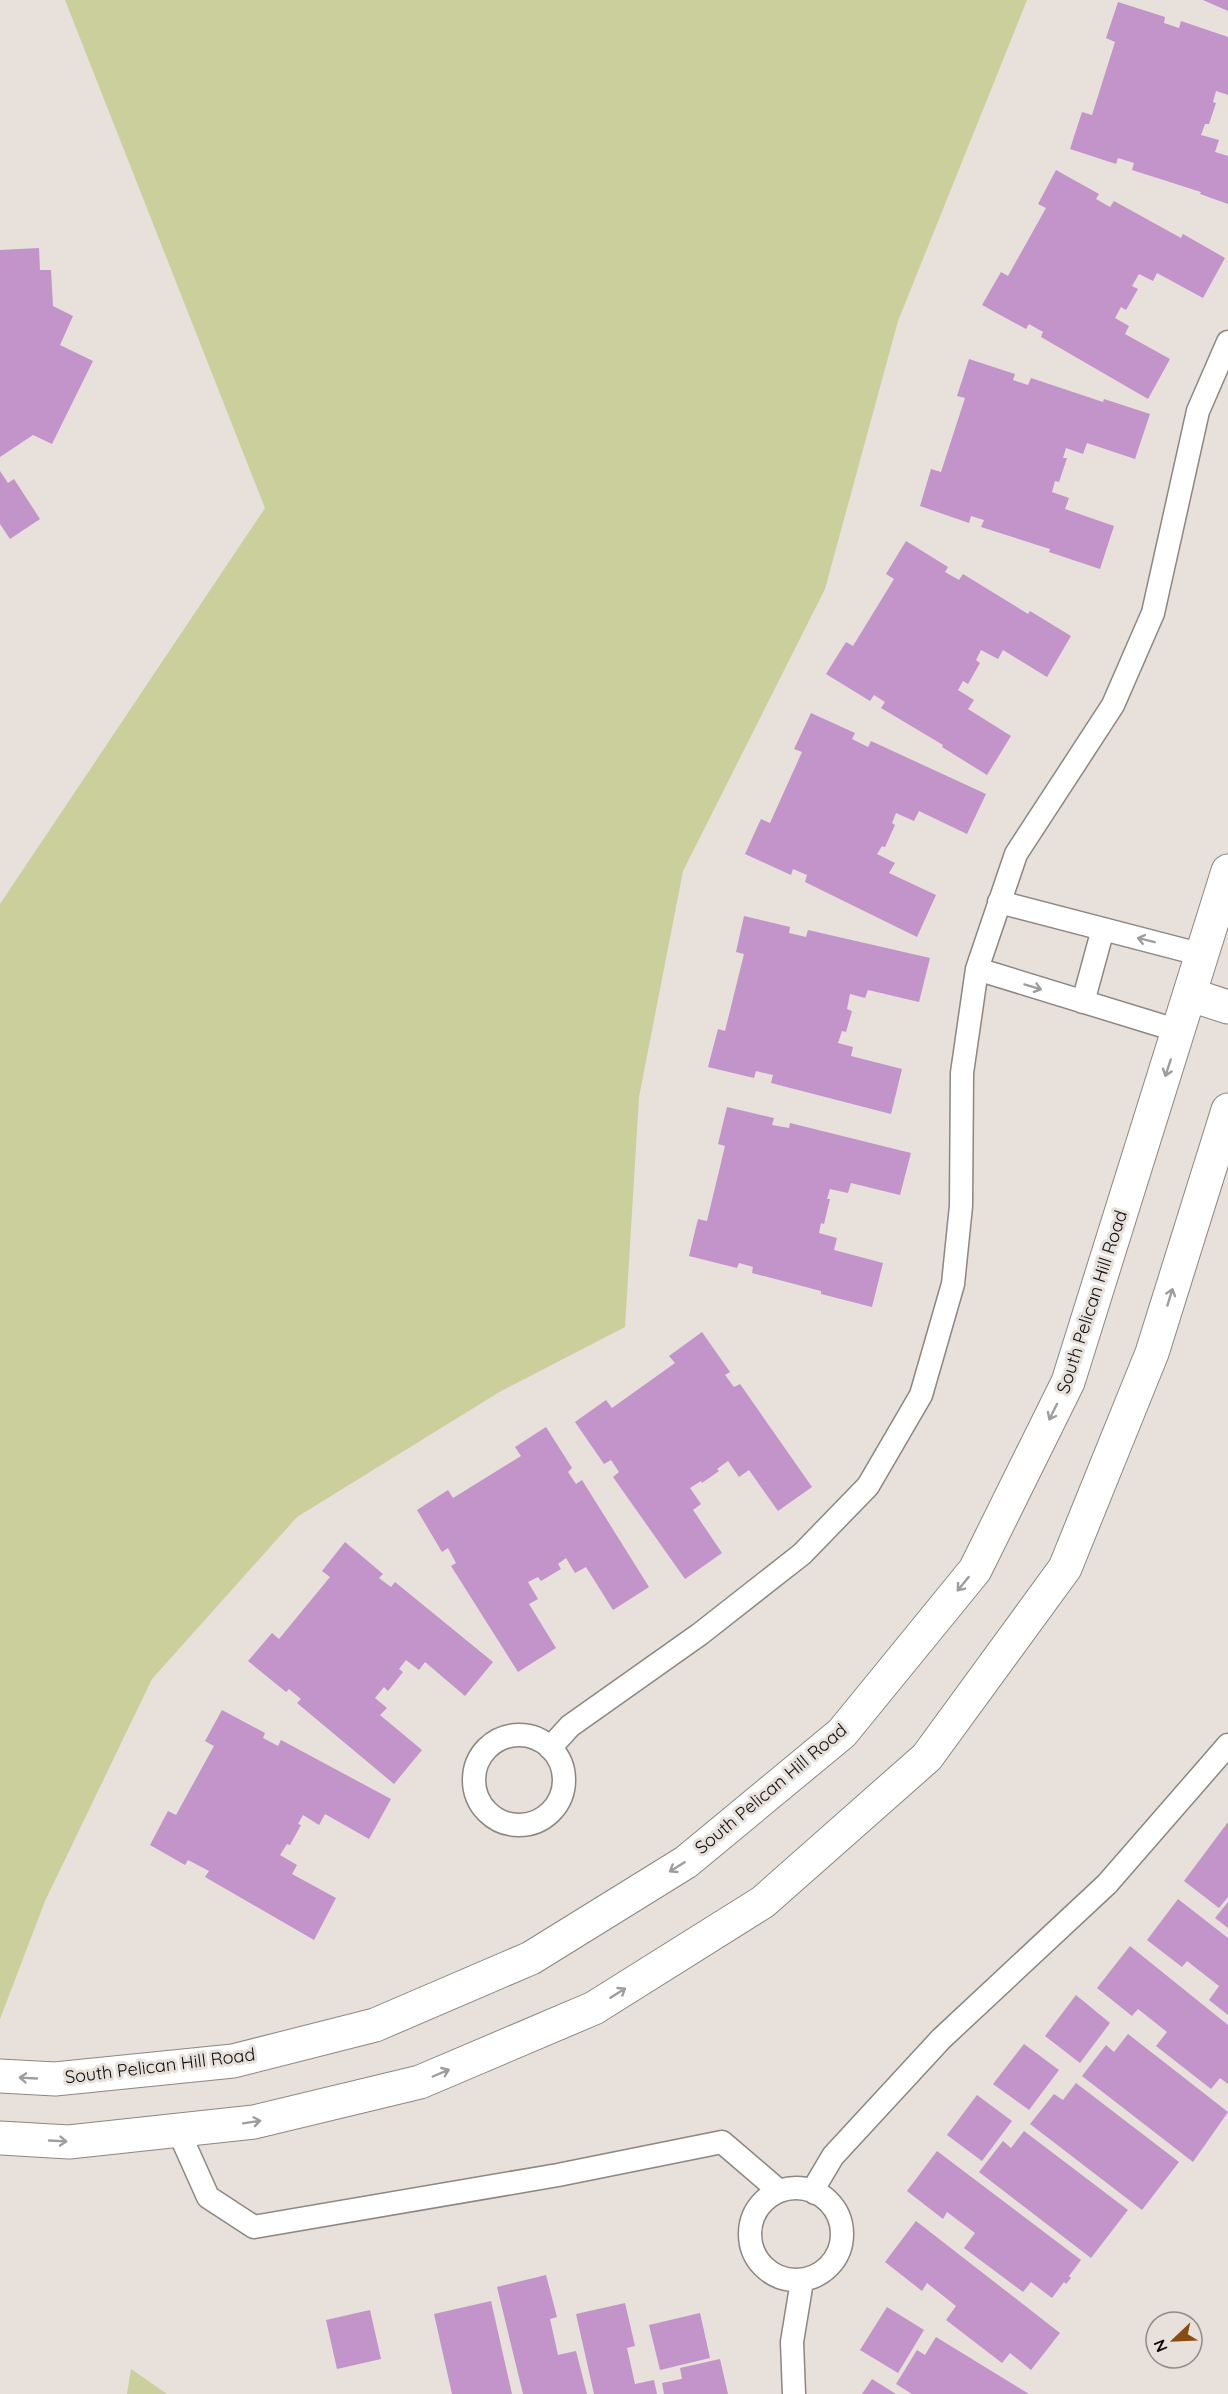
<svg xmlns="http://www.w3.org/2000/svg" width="1228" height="2394" font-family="Quicksand,sans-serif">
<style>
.green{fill:#cbcf9b}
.building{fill:#c294ca}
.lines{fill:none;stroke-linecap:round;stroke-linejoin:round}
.lane-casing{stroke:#8d8681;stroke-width:25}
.secondary-casing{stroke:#8d8681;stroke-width:35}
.lane{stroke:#fff;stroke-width:22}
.secondary{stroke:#fff;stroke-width:33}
.oneway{stroke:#9e9d9d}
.labels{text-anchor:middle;stroke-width:6;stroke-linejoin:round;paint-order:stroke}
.street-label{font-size:18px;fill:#0d0b09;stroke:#e7e0db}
</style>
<rect width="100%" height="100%" fill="#e7e0db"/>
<!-- green -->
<path class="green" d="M65 0H1027L898 321 825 589 683 871 639 1097 625 1327 501 1391 297 1517 152 1679 45 1901 0 2019V904L265 508Z
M131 2369 167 2394H127Z"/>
<!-- building -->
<path class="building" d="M1203 0H1228V11Z
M1118 2 1165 17 1164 23 1179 28 1181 21 1228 37V95L1216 91 1213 102 1216 103 1209 124H1205L1201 135 1219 140 1215 152 1228 156V204L1200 194 1201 192 1132 170 1134 163 1118 158 1116 164 1070 149 1082 112 1092 115 1115 42 1106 38Z
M1056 170 1099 194 1096 199 1110 207 1114 201 1181 238 1183 234 1225 258 1203 298 1157 273 1153 281 1139 274 1132 286 1138 289 1126 310 1121 307 1115 318 1129 326 1125 334 1170 359 1148 399 1041 337 1043 332 1029 324 1026 329 982 305 1001 272 1008 276 1046 208 1038 204Z
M39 248 40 270H51L53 306 73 316 60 345 93 361 52 444 33 435 0 457V250Z
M969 359 1015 374 1013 380 1028 385 1031 378 1103 402 1104 399 1150 414 1135 459 1087 443 1083 454 1066 448 1063 458H1067L1059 482 1055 481 1052 492 1069 498 1065 509 1114 526 1100 569 1049 552 1050 549 981 527 984 520 971 516 969 523 920 506 931 469 941 472 965 398 957 396Z
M0 471 8 483 14 479 40 519 10 539 0 524Z
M906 541 948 567 945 572 959 580 963 574 1028 614 1030 611 1071 636 1047 677 1003 650 998 659 981 650 976 660 980 663 968 684 963 681 958 690 974 700 968 709 1011 736 987 775 942 747 943 745 881 708 885 702 874 695 870 701 826 674 846 642 853 646 894 579 886 574Z
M811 713 855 733 852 739 868 747 871 741 986 794 967 834 919 811 914 821 896 813 892 823 895 825 885 847 882 846 877 854 895 863 889 873 936 895 917 937 805 882 807 875 793 869 791 875 745 854 761 819 770 823 802 752 794 749Z
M744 916 790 927 789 933 806 937 808 930 930 958 919 1002 868 990 865 998 850 994 847 1009 852 1011 846 1032 842 1031 838 1043 853 1047 851 1056 902 1069 891 1114 771 1083 773 1075 756 1071 754 1078 708 1067 718 1029 725 1031 744 954 736 952Z
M727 1107 774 1118 772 1125 789 1128 790 1123 911 1153 900 1195 851 1183 848 1193 830 1189 827 1199H830L824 1224 821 1223 819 1233 837 1238 834 1250 883 1263 872 1307 821 1294V1291L752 1273 753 1267 739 1263 737 1268 689 1256 698 1219 707 1221 725 1146 718 1144Z
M702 1332 730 1372 725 1375 734 1387 740 1384 812 1487 778 1511 749 1470 739 1477 728 1461 717 1469 719 1471 702 1483 701 1481 690 1488 701 1504 693 1510 722 1553 685 1579 613 1477 619 1472 611 1460 604 1464 575 1422 606 1400 612 1408 675 1363 669 1356Z
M546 1427 572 1468 568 1472 576 1484 582 1480 649 1587 613 1610 586 1567 575 1573 566 1558 558 1564 561 1569 541 1581 538 1577 528 1582 538 1599 529 1604 556 1648 518 1672 451 1566 456 1563 448 1548 442 1552 417 1510 448 1490 453 1498 521 1456 515 1447Z
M345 1542 383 1574 379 1578 391 1587 395 1582 493 1662 465 1696 425 1662 419 1670 406 1660 399 1669 403 1672 388 1691 384 1687 375 1698 387 1708 380 1715 422 1750 394 1784 297 1703 301 1699 289 1689 286 1692 248 1661 272 1633 279 1639 330 1577 322 1571Z
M222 1710 265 1733 263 1738 278 1746 281 1740 391 1799 369 1839 325 1814 319 1825 303 1815 298 1824 301 1825 290 1845 287 1844 280 1855 297 1865 292 1874 336 1898 314 1940 205 1877 209 1871 188 1860 185 1865 150 1845 168 1811 176 1815 214 1746 205 1741Z
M1228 1822V1897L1219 1908 1184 1881Z
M1178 1899 1228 1938V2015L1209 2000 1219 1986 1187 1961 1182 1967 1147 1940Z
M1228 1902V1928L1215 1918Z
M1130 1946 1228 2025V2084L1220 2078 1211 2089 1156 2046 1167 2032 1138 2009 1132 2016 1097 1988Z
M1076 1995 1110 2023 1080 2063 1045 2036Z
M1128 2034 1228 2112 1193 2162 1082 2076 1106 2045 1114 2052Z
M1024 2044 1059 2070 1029 2110 993 2084Z
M1076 2083 1179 2162 1142 2210 1030 2124 1054 2094 1063 2100Z
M977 2095 1012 2121 982 2161 947 2135Z
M1024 2131 1128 2210 1091 2258 979 2172 1003 2141 1011 2148Z
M937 2151 1081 2260 1069 2276 1071 2278 1066 2284 1064 2282 1052 2298 1031 2282 1023 2292 964 2248 975 2233 947 2212 943 2219 907 2191Z
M916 2221 1060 2333 1031 2370 1010 2353 1002 2363 946 2320 956 2306 927 2283 922 2291 885 2262Z
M546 2275 557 2317 550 2319 558 2355 576 2351 587 2394H523L497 2287Z
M491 2301 512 2394H452L434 2314Z
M625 2303 635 2346 627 2348 635 2384 654 2380 657 2394H594L576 2314Z
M887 2307 924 2330 898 2373 860 2350Z
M370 2310 381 2359 337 2369 326 2320Z
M700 2313 710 2358 660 2370 649 2325Z
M936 2337 1029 2394H912L896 2384 917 2350 925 2355Z
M720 2359 728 2394H664L662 2383 682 2379 680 2368Z
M872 2379 896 2394H862Z"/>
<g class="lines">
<defs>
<path id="lane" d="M999 902 1203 955
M977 969 1179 1031
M1083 1002 1103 929
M474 1780a45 45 0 1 1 90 0a45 45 0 1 1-90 0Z
M550 1748 570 1726 700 1634 802 1554 868 1486 921 1395 953 1284 961 1206 962 1073 977 969 1016 854 1113 705 1153 613 1198 411 1228 342
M178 2130 208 2197 254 2227 558 2175 722 2142 778 2190
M750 2234a46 46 0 1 1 92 0a46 46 0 1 1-92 0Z
M815 2193 817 2183 833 2156 941 2039 1107 1884 1228 1745
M794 2394 792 2342 802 2281"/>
<path id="secondary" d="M1191 995 1228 1007
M0 2076 55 2079 233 2061 375 2025 531 1958 686 1862 842 1733 975 1570 1068 1382 1228 871
M0 2138 69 2142 254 2122 420 2082 594 2008 763 1902 927 1757 1065 1568 1152 1353 1228 1110"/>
</defs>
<!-- lane casing -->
<use href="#lane" class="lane-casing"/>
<!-- secondary casing -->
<use href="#secondary" class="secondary-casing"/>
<!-- lane -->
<use href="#lane" class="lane"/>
<!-- secondary -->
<use href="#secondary" class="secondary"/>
</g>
<!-- one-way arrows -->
<defs><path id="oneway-shaft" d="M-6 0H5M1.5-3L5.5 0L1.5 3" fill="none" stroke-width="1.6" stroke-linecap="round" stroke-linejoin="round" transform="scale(1.5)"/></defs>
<g class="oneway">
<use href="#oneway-shaft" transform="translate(1146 940) rotate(-166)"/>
<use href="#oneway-shaft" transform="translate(1033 987) rotate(17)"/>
<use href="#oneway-shaft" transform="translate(1168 1068) rotate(108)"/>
<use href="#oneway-shaft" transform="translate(1170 1297) rotate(-73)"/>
<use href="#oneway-shaft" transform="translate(1053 1412) rotate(116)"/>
<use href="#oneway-shaft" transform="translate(963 1584) rotate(129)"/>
<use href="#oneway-shaft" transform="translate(677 1867) rotate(148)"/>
<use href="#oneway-shaft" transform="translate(618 1993) rotate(-32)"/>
<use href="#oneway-shaft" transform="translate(441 2073) rotate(-23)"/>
<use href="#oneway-shaft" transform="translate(28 2078) rotate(-177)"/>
<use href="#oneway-shaft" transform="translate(252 2122) rotate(-9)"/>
<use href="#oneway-shaft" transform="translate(58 2141) rotate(3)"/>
</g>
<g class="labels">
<!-- street labels -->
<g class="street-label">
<text transform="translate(1092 1302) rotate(-72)" y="6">South Pelican Hill Road</text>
<text transform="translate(771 1789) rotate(-40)" y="6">South Pelican Hill Road</text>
<text transform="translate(160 2066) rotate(-7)" y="6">South Pelican Hill Road</text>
</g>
</g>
<!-- north arrow -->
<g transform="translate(1174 2340) rotate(247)"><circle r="28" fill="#e7e0db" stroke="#908b87" stroke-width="1.5"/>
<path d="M0-4.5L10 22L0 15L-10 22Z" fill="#894b0f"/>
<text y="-9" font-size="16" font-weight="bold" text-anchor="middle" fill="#0d0b09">N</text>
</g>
</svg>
